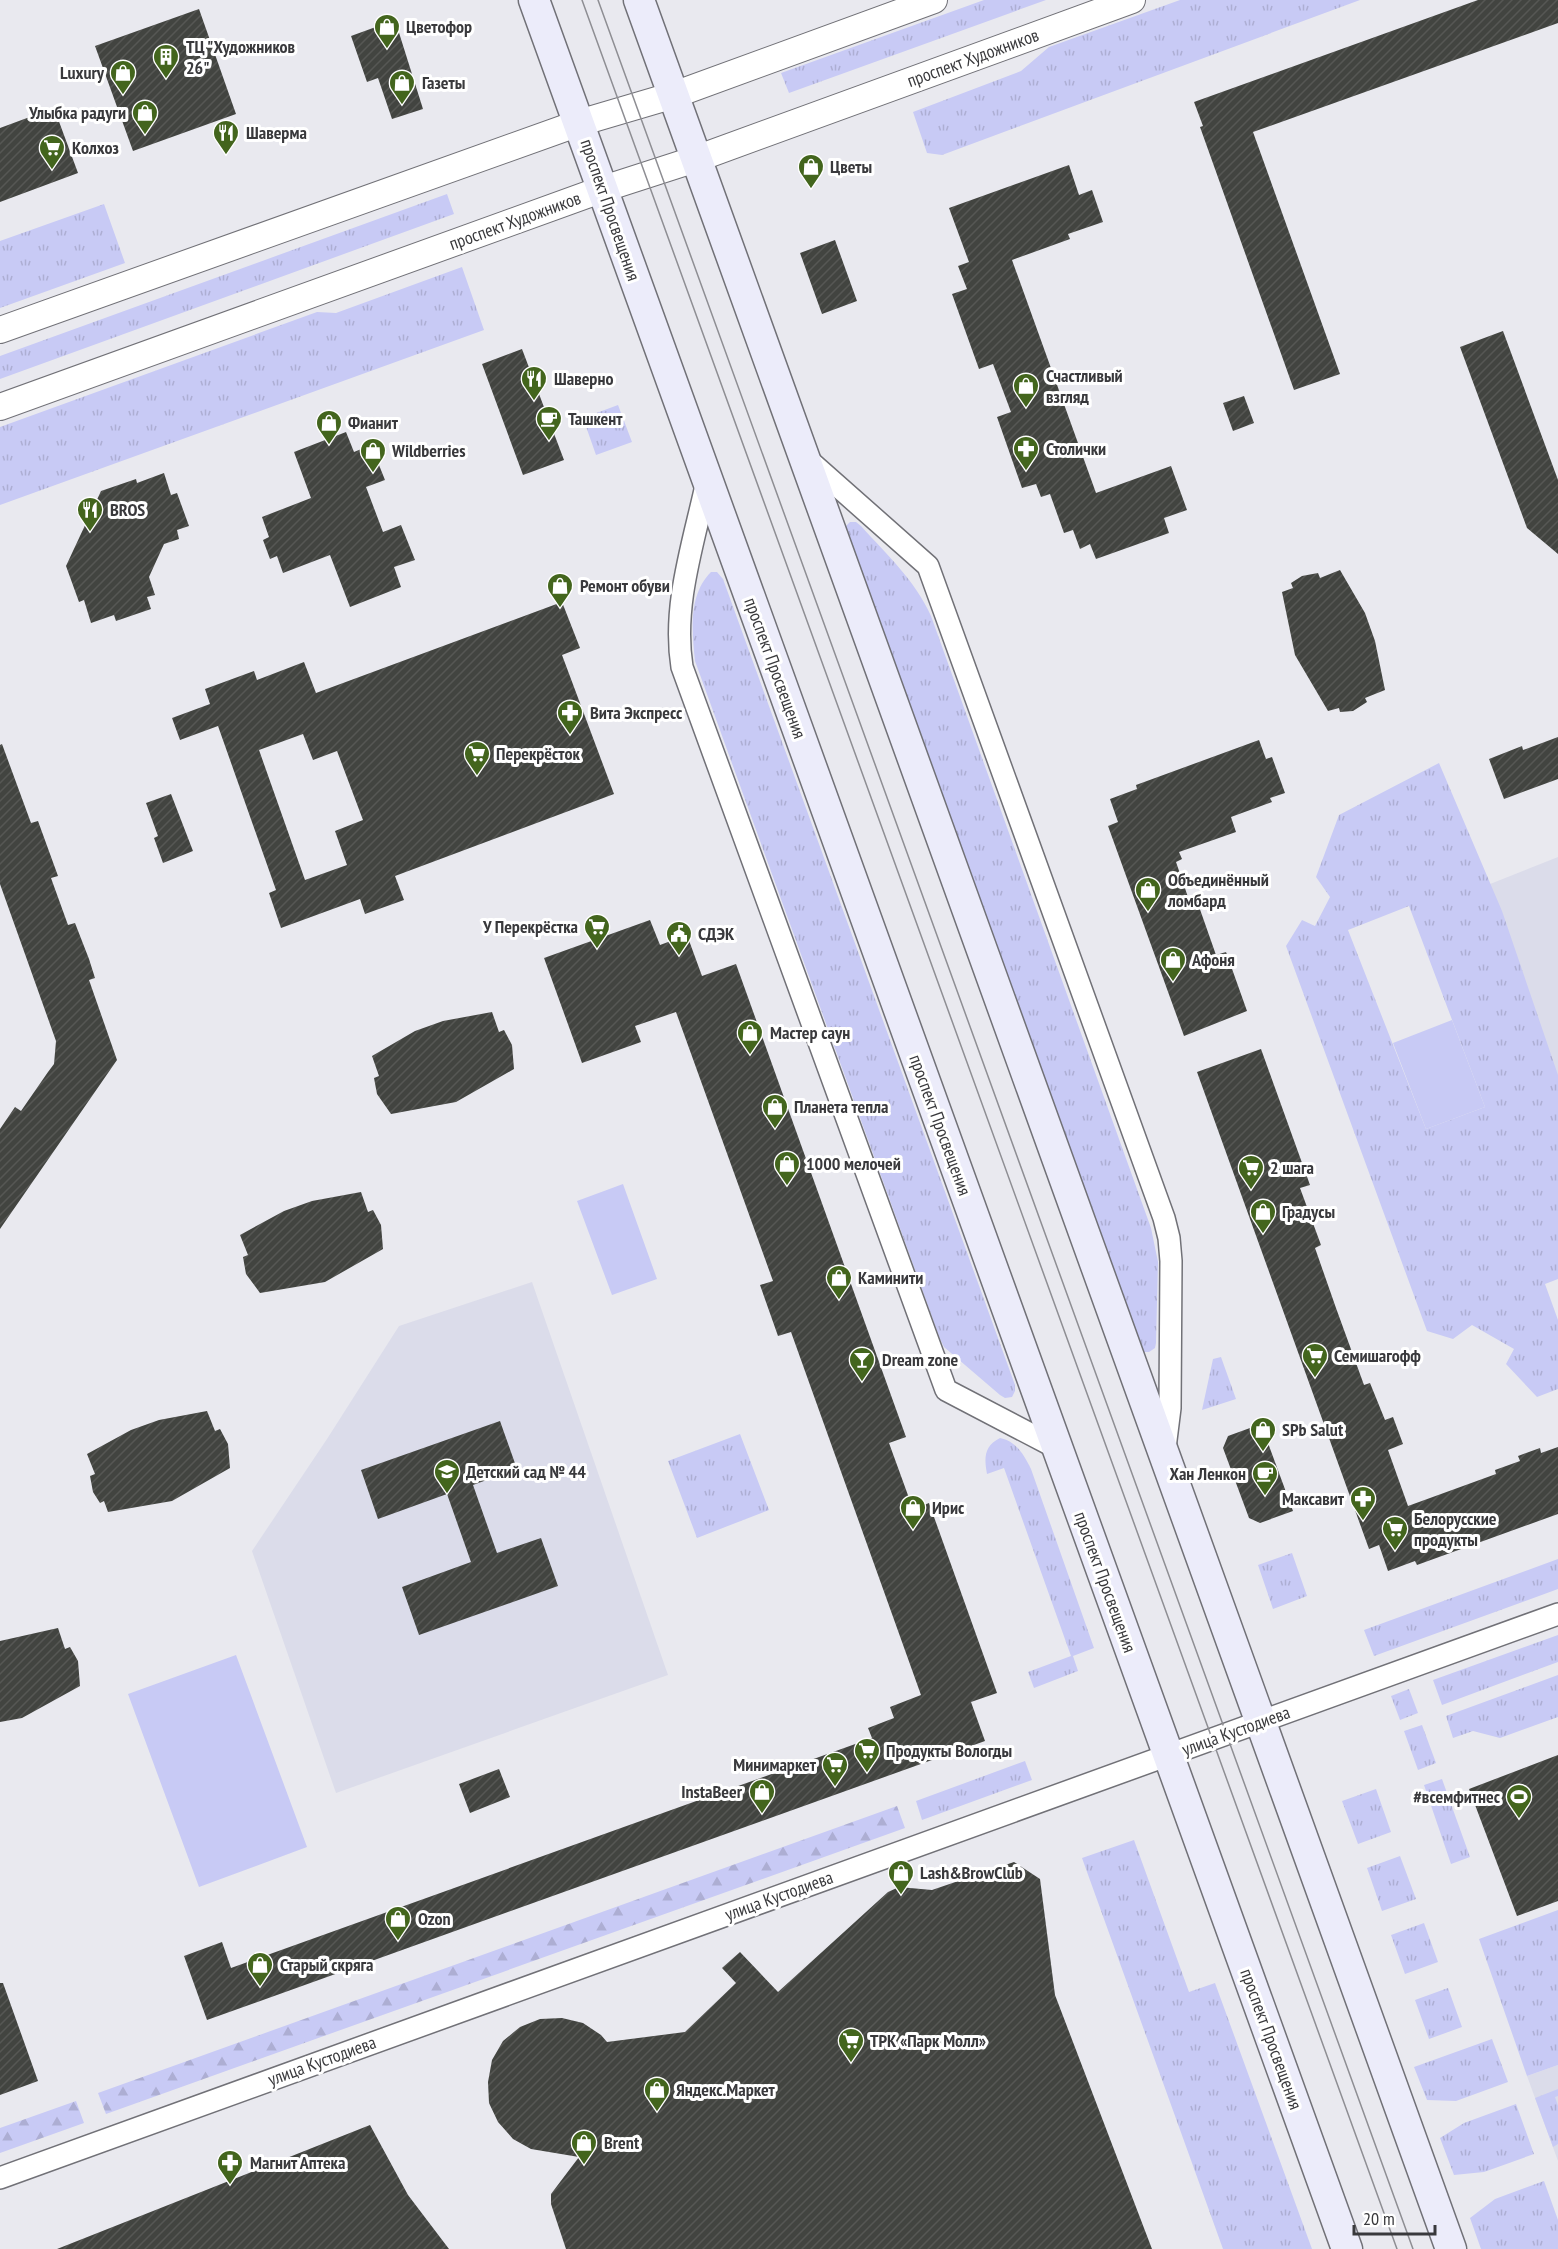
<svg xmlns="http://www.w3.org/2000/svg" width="1558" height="2249" font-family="'PT Sans Narrow',sans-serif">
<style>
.built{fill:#dbdcea}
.grass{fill:url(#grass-tufts);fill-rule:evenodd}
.forest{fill:url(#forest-firs)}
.garden{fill:#c8caf5}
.building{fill:url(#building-hatch);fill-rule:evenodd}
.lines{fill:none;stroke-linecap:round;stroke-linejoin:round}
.minor-casing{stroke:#717177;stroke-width:24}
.tertiary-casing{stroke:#717177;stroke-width:28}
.secondary-casing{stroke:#717177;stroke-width:33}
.minor{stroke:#fff;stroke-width:21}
.tertiary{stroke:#fff;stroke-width:26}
.secondary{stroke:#ececfa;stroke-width:30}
.tram{stroke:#8e8e93;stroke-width:1.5}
.labels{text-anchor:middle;stroke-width:6;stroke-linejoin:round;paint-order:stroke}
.poi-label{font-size:18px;font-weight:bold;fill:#39393c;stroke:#fff;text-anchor:start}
.street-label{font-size:18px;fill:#39393c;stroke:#fff}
</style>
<defs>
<pattern id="grass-tufts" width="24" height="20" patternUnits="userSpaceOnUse" patternTransform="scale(1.5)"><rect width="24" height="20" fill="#c8caf5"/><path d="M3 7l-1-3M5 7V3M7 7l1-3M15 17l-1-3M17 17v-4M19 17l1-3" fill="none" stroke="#adaed3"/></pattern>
<pattern id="forest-firs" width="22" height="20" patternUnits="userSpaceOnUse" patternTransform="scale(1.5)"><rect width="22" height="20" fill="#c8caf5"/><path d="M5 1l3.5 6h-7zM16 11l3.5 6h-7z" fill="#adaed3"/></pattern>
<pattern id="building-hatch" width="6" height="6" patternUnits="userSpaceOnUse" patternTransform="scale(1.5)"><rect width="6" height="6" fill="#424440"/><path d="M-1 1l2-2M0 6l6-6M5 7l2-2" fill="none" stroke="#565754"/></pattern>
</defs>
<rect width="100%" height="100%" fill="#e9e9ef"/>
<!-- built -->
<path class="built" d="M1558 857V1104L1480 888Z
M532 1282 668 1675 336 1793 252 1551 327 1439 399 1326Z
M1558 2065V2161L1527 2076Z"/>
<!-- grass -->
<path class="grass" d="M984 0H1046L789 93 781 73Z
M1180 0H1360L942 155 927 153 913 112 1021 71 1049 47Z
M447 194 454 214 0 379V356Z
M104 204 125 263 0 308V241Z
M462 267 484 330 0 505V427L317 312 336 313Z
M618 405 632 442 596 455 583 418Z
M850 522H856L861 526C886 554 915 580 931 616L1151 1228 1158 1262 1156 1343 1155 1348 1149 1352H1144L1140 1347 845 532 846 526Z
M711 572H717L723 579 1015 1385V1391L1012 1397 1005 1398 1000 1395 944 1347 940 1339 695 661C692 631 688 595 711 572Z
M1439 763 1502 911 1558 1075V1279L1545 1284 1558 1320V1389L1537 1397 1506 1364 1514 1349 1472 1325 1453 1339 1427 1331 1286 946 1302 920 1315 926 1330 897 1316 877 1339 815ZM1409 906 1485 1107 1426 1129 1348 930Z
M1221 1357 1236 1399 1202 1410 1213 1359Z
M740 1434 769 1510 697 1538 668 1461Z
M1000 1438C1016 1441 1024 1455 1031 1469L1094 1648 1073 1656 1078 1671 1034 1688 1028 1672 1071 1656 1004 1468 987 1474C984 1458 984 1446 1000 1438Z
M1292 1553 1307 1596 1273 1609 1258 1565Z
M1558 1559V1589L1374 1656 1364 1630Z
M1558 1635V1662L1442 1705 1433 1680Z
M1558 1675V1717L1500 1738 1473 1731 1453 1738 1446 1716Z
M1409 1689 1418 1713 1400 1720 1391 1696Z
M1422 1725 1436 1763 1418 1770 1404 1731Z
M1025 1761 1032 1780 922 1820 916 1801Z
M1442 1779 1470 1857 1451 1864 1424 1785Z
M1376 1789 1391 1832 1358 1844 1342 1801Z
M1134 1840 1189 1992 1215 1983 1312 2249H1223L1082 1858Z
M1400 1856 1416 1899 1382 1911 1367 1868Z
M1558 1910V2065L1527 2076 1479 1939Z
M1424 1923 1438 1962 1405 1974 1391 1935Z
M1448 1988 1462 2027 1429 2039 1415 2000Z
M1492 2039 1508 2082 1456 2101 1427 2100 1414 2067Z
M1558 2089V2096L1555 2097 1558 2106V2144L1553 2147 1535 2098Z
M1516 2104 1534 2154 1484 2172 1454 2175 1440 2138 1464 2123Z
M1544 2181 1558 2220V2249H1481L1470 2218 1495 2199Z"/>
<!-- forest -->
<path class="forest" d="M897 1806 905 1828 106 2114 98 2093Z
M76 2101 84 2123 0 2153V2128Z"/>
<!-- garden -->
<path class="garden" d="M1452 1020 1485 1107 1426 1129 1393 1043Z
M623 1184 657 1279 612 1295 577 1201Z
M236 1655 307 1847 199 1887 128 1694Z"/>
<!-- building -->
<path class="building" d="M1478 0H1558V23L1253 132 1340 374 1294 390 1200 127 1203 126 1194 102Z
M199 9 236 114 133 151 95 46Z
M395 20 423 109 392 119 378 78 367 82 351 36Z
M54 108 78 173 0 202V128Z
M1069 165 1079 195 1092 190 1103 222 1068 234 1070 239 1012 260 1096 493 1171 466 1187 510 1164 518 1169 533 1096 559 1090 544 1080 549 1073 530 1064 533 1050 494 1041 497 1036 484 1022 488 997 417 1011 412 993 364 979 369 952 294 967 289 958 266 969 262 949 208Z
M835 240 857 301 822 314 800 253Z
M1503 331 1558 480V554L1527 528 1460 347Z
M522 349 564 460 523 475 482 364Z
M1244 396 1254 423 1233 431 1223 403Z
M346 432 354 452 371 445 385 480 366 487 383 532 401 525 415 560 394 567 401 587 350 607 330 555 283 573 277 556 270 559 263 540 269 537 262 517 311 498 294 452Z
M164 473 171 495 177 493 189 526 177 530 179 539 164 544 149 577 155 595 147 597 151 609 116 621 114 615 91 623 84 600 79 602 66 566 101 491 136 479 137 483Z
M1340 570 1365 613 1375 641 1385 690 1365 698 1367 702 1353 711 1340 712 1339 708 1328 711 1295 655 1282 592 1293 588 1291 583 1302 576 1318 573 1320 578Z
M562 602 580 648 562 655 614 794 395 876 404 900 365 914 360 899 281 928 269 893 276 890 218 726 180 740 172 718 210 704 205 689 254 671 257 680 304 662 316 693ZM303 734 313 760 337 751 363 820 335 831 347 865 305 880 259 750Z
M1558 737V779L1504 799 1489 759 1522 746 1523 750Z
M1259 740 1266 759 1272 757 1285 793 1270 798 1272 802 1231 817 1236 832 1179 852 1182 859 1176 862 1189 900 1196 898 1216 955 1226 952 1247 1011 1184 1036 1108 826 1118 822 1110 799 1137 789 1136 785Z
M2 744 31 823 38 821 58 876 51 878 68 925 75 923 89 959 95 978 89 980 117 1060 0 1229V1129L15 1107 21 1111 48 1072 54 1064 56 1041 0 884V745Z
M171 794 193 851 163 863 154 838 158 836 146 803Z
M650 920 660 945 687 935 702 976 736 964 906 1437 889 1443 913 1509 929 1503 997 1693 971 1702 985 1741 207 2020 184 1956 222 1942 231 1968 872 1738 868 1728 894 1718 890 1707 921 1695 791 1332 778 1336 760 1285 773 1281 676 1012 635 1026 641 1042 582 1063 544 958Z
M492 1012 499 1032 504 1030 512 1045 514 1069 456 1102 391 1114 377 1094 374 1078 379 1076 372 1056 415 1031 443 1021Z
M1261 1049 1310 1185 1300 1188 1321 1245 1315 1248 1336 1308 1364 1385 1370 1383 1385 1420 1393 1417 1403 1444 1388 1450 1408 1506 1496 1474 1495 1470 1520 1461 1518 1456 1540 1448 1541 1453 1558 1447V1514L1417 1565 1415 1561 1388 1571 1379 1545 1369 1549 1197 1072Z
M361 1192 368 1212 373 1210 381 1225 383 1249 325 1282 260 1293 246 1274 243 1257 248 1255 240 1235 284 1211 312 1201Z
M207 1411 215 1431 220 1429 228 1444 230 1468 172 1501 108 1512 104 1501 100 1503 93 1492 90 1476 95 1474 87 1454 131 1430 159 1420Z
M500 1421 517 1469 473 1485 497 1553 541 1538 558 1586 419 1635 402 1587 471 1562 447 1494 378 1519 361 1470Z
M1261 1424 1293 1511 1260 1523 1249 1518 1223 1448 1228 1436Z
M58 1628 65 1649 70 1647 78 1661 80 1686 22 1718 0 1722V1641Z
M1558 1755V1901L1517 1916 1469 1789Z
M499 1769 510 1797 470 1813 459 1784Z
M1014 1862 1040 1879 1055 1995 1152 2249H566L551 2204V2194L579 2157 531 2149 513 2139 498 2122 489 2103 488 2082 492 2060 503 2041 520 2027 540 2019 562 2018 583 2023 601 2035 607 2042 685 2032 736 1983 722 1968 740 1952 778 1992 888 1892 899 1887 932 1890Z
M0 1983H3L38 2081 0 2095Z
M370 2125 408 2195 449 2249H57Z"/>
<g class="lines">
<defs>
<path id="minor" d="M806 458 928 566 1164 1218 1169 1238 1171 1261 1170 1408 1165 1448
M707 481C694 542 672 605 682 667L946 1390 1057 1448
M0 2178 1558 1614"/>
<path id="tertiary" d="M0 330 579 123 674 95 934 0
M0 407 603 189 696 159 1132 0"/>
<path id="secondary" d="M534 0 1347 2249
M639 0 1451 2249"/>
</defs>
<!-- minor casing -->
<use href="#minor" class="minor-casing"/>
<!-- tertiary casing -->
<use href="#tertiary" class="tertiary-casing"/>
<!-- secondary casing -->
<use href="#secondary" class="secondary-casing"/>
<!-- minor -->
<use href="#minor" class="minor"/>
<!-- tertiary -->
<use href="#tertiary" class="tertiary"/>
<!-- secondary -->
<use href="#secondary" class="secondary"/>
<!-- tram -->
<path class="tram" d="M582 0 1397 2249
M598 0 1413 2249"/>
</g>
<!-- icons -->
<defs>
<symbol id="shop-pin" viewBox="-11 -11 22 30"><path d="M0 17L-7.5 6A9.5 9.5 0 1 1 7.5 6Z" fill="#43651d" stroke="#fff"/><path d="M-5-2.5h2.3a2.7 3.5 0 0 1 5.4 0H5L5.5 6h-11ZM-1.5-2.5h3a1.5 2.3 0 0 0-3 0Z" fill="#fff"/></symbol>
<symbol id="building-pin" viewBox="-11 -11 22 30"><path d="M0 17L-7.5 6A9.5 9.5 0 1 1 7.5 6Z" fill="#43651d" stroke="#fff"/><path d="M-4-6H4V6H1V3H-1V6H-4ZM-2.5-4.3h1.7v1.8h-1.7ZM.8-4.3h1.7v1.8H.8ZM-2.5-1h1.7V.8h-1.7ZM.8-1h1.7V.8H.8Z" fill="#fff"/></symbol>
<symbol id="restaurant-pin" viewBox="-11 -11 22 30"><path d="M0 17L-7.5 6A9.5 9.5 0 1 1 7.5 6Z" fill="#43651d" stroke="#fff"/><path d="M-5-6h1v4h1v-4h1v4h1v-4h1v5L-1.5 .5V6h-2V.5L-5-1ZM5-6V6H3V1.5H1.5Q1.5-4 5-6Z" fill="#fff"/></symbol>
<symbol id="supermarket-pin" viewBox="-11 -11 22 30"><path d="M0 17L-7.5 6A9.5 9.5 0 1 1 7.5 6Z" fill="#43651d" stroke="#fff"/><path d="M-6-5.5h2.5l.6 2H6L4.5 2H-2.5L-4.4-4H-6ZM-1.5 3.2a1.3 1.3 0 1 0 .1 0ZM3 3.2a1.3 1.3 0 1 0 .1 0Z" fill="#fff"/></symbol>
<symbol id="cafe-pin" viewBox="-11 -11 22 30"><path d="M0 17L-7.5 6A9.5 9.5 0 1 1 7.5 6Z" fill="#43651d" stroke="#fff"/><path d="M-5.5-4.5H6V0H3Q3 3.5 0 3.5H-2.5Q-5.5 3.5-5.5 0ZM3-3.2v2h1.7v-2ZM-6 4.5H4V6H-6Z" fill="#fff"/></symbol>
<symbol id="pharmacy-pin" viewBox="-11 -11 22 30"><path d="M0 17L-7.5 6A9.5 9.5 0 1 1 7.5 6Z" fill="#43651d" stroke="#fff"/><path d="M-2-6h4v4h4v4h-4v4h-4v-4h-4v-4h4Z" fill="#fff"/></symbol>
<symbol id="civic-pin" viewBox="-11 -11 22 30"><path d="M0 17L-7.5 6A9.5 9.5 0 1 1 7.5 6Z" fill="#43651d" stroke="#fff"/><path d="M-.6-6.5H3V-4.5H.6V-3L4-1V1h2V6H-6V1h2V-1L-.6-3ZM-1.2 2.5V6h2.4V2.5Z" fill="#fff"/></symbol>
<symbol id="bar-pin" viewBox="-11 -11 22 30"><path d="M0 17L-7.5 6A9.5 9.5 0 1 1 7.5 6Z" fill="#43651d" stroke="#fff"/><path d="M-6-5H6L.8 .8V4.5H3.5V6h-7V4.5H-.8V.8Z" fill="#fff"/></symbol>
<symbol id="school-pin" viewBox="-11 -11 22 30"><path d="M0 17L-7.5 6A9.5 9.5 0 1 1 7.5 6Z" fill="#43651d" stroke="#fff"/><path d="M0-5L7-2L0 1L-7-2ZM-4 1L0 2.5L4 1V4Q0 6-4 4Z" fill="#fff"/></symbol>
<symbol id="stadium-pin" viewBox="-11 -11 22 30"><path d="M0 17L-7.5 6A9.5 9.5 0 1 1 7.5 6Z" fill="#43651d" stroke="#fff"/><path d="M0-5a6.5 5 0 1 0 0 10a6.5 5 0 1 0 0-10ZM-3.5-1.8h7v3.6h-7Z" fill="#fff"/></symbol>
</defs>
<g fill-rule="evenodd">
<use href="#shop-pin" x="372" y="12" width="30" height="40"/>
<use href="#building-pin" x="151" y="42" width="30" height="40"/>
<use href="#shop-pin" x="108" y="58" width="30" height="40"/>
<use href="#shop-pin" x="387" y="68" width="30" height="40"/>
<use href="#shop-pin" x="130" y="98" width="30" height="40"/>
<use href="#restaurant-pin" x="211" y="118" width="30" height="40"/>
<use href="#supermarket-pin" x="37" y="133" width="30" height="40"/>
<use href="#shop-pin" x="796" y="152" width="30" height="40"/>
<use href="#restaurant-pin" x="519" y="364" width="30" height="40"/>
<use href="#shop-pin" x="1011" y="371" width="30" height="40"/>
<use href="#cafe-pin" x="534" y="404" width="30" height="40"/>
<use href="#shop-pin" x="314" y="408" width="30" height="40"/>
<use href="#pharmacy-pin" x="1011" y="434" width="30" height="40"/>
<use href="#shop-pin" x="358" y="436" width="30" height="40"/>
<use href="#restaurant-pin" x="75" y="495" width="30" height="40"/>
<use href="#shop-pin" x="545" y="571" width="30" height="40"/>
<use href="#pharmacy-pin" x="555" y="698" width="30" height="40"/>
<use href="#supermarket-pin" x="462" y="739" width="30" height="40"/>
<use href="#shop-pin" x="1133" y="875" width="30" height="40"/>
<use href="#supermarket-pin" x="582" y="912" width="30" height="40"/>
<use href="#civic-pin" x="664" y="919" width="30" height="40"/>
<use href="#shop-pin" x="1158" y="945" width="30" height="40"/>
<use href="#shop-pin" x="735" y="1018" width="30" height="40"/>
<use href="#shop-pin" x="760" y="1092" width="30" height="40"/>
<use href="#shop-pin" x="772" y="1149" width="30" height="40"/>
<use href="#supermarket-pin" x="1236" y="1153" width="30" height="40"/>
<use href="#shop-pin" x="1248" y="1197" width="30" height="40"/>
<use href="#shop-pin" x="824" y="1263" width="30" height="40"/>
<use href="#supermarket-pin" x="1300" y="1341" width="30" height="40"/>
<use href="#bar-pin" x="847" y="1345" width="30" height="40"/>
<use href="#shop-pin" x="1248" y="1415" width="30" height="40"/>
<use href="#school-pin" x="432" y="1457" width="30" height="40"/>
<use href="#cafe-pin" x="1250" y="1459" width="30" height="40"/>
<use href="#pharmacy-pin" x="1348" y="1484" width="30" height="40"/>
<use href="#shop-pin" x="898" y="1493" width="30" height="40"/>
<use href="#supermarket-pin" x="1380" y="1514" width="30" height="40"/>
<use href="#supermarket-pin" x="852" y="1736" width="30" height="40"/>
<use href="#supermarket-pin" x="820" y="1750" width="30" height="40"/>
<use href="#shop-pin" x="747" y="1777" width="30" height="40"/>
<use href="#stadium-pin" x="1504" y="1782" width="30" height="40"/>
<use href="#shop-pin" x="886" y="1858" width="30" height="40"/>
<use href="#shop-pin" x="383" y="1904" width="30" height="40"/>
<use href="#shop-pin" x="245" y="1950" width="30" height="40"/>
<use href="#supermarket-pin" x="836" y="2026" width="30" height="40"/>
<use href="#shop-pin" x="642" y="2075" width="30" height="40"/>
<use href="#shop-pin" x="569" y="2128" width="30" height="40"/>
<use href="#pharmacy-pin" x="215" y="2148" width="30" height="40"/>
</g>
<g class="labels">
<!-- poi labels -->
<g class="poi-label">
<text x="406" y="33">Цветофор</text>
<text x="186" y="53">ТЦ "Художников<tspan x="186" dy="21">26"</tspan></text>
<text x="104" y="79" text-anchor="end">Luxury</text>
<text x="422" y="89">Газеты</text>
<text x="126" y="119" text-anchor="end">Улыбка радуги</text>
<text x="246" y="139">Шаверма</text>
<text x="72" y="154">Колхоз</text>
<text x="830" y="173">Цветы</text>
<text x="1046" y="382">Счастливый<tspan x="1046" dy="21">взгляд</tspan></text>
<text x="554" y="385">Шаверно</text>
<text x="568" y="425">Ташкент</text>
<text x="348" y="429">Фианит</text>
<text x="1046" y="455">Столички</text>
<text x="392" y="457">Wildberries</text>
<text x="110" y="516">BROS</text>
<text x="580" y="592">Ремонт обуви</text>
<text x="590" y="719">Вита Экспресс</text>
<text x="496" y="760">Перекрёсток</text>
<text x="1168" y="886">Объединённый<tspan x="1168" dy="21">ломбард</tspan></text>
<text x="578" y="933" text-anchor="end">У Перекрёстка</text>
<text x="698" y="940">СДЭК</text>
<text x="1192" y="966">Афоня</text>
<text x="770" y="1039">Мастер саун</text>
<text x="794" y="1113">Планета тепла</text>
<text x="806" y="1170">1000 мелочей</text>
<text x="1270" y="1174">2 шага</text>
<text x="1282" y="1218">Градусы</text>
<text x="858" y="1284">Каминити</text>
<text x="1334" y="1362">Семишагофф</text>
<text x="882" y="1366">Dream zone</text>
<text x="1282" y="1436">SPb Salut</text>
<text x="466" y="1478">Детский сад № 44</text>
<text x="1246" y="1480" text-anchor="end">Хан Ленкон</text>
<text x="1344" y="1505" text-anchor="end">Максавит</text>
<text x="932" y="1514">Ирис</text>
<text x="1414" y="1525">Белорусские<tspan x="1414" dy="21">продукты</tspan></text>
<text x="886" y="1757">Продукты Вологды</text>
<text x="816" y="1771" text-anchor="end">Минимаркет</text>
<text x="742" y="1798" text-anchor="end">InstaBeer</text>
<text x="1500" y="1803" text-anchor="end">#всемфитнес</text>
<text x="920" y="1879">Lash&amp;BrowClub</text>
<text x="418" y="1925">Ozon</text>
<text x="280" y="1971">Старый скряга</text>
<text x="870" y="2047">ТРК «Парк Молл»</text>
<text x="676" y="2096">Яндекс.Маркет</text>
<text x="604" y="2149">Brent</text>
<text x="250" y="2169">Магнит Аптека</text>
</g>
<!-- street labels -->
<g class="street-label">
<text transform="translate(973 58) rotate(-20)" y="6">проспект Художников</text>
<text transform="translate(610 210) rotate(71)" y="6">проспект Просвещения</text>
<text transform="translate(515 221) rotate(-20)" y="6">проспект Художников</text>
<text transform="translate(775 668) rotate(70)" y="6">проспект Просвещения</text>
<text transform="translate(940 1125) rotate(70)" y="6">проспект Просвещения</text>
<text transform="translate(1105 1582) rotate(70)" y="6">проспект Просвещения</text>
<text transform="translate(1236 1731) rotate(-20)" y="6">улица Кустодиева</text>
<text transform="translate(779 1896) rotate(-20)" y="6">улица Кустодиева</text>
<text transform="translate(1271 2039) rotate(70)" y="6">проспект Просвещения</text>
<text transform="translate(322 2061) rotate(-20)" y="6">улица Кустодиева</text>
</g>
</g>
<!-- scale -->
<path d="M1354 2225v9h81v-9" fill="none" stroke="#39393c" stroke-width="3"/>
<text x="1363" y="2225" font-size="18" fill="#39393c" stroke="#ffffff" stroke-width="4.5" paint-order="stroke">20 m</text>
</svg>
